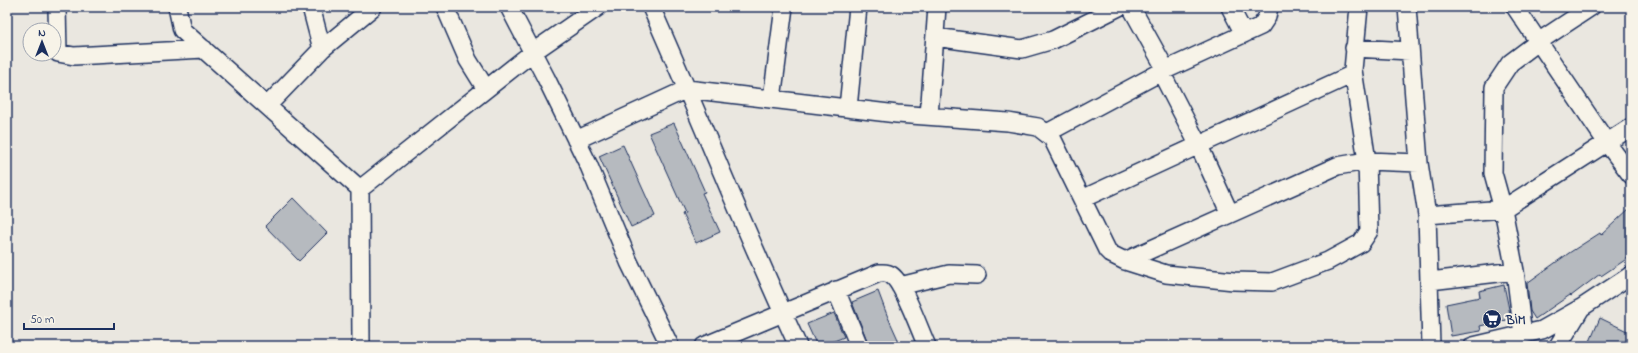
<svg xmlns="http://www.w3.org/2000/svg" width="1638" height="353" font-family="'Indie Flower',sans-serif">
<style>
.building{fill:#b6babf;stroke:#1b2f5e}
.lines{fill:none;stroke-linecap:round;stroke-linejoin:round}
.minor-casing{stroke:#1b2f5e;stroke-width:20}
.minor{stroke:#f7f3e8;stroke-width:17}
.labels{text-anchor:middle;stroke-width:4;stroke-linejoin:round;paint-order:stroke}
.poi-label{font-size:13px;font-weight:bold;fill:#1b2f5e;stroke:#f7f3e8;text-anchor:start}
</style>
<rect width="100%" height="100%" fill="#eae7e0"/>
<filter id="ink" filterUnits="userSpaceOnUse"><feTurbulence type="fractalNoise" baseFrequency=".025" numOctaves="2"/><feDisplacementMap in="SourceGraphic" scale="8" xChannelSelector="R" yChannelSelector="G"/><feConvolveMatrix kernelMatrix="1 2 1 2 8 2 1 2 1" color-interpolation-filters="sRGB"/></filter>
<g filter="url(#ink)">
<!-- building -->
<path class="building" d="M674 123 705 192 702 193 720 232 696 243 682 214 685 213 649 133Z
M623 145 655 216 631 227 599 156Z
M293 198 327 233 299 261 265 226Z
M1631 207V256L1601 276 1600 274 1571 296 1570 295 1535 319 1530 311 1527 283 1569 253 1600 233 1601 235Z
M1504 285 1511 319 1480 326 1481 331 1451 336 1446 304 1480 297 1479 291Z
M878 291 887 315 901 346H870L868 343 852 302Z
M834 313 844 337 822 346H817L807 324Z
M1600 318 1629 332 1631 335V346H1588Z"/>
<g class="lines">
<defs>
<path id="minor" d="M57 7 58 53 74 56 204 49
M177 7 182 30 360 189
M311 7 322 49
M445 7 468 60 486 89
M509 7 546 78 589 166 629 262 670 346
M651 7C701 119 746 234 798 346
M1131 7 1166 70
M1230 7 1244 34
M1407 7 1419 163 1427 215 1431 346
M1515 7 1607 143 1631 175
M935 37 1022 49 1053 40 1119 7
M1354 48 1410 51
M1161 72 1199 146 1230 214
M772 99 784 7
M267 106 322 49 373 7
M848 108 858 7
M929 116 937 7
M1047 133 1161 72 1261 26 1267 17 1269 7
M576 140 687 89 897 114 1008 122 1038 127 1052 138 1107 250 1111 254 1125 261 1166 274 1234 281 1272 282 1328 261 1361 243 1369 231 1367 161 1353 70 1359 7
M1082 199 1353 74
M1427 215 1503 209 1631 127
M1125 261 1337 166 1367 161 1419 163
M1515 271 1503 209 1493 173 1494 87 1510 63 1538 42 1591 7
M1430 281 1515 271 1523 335
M900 286 949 274 977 275
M836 290 859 346
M361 342 360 189 533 52 598 7
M704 346 879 273C883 273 887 272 891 275 903 282 920 331 927 346
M1473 346 1542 330 1581 308 1631 275
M1558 346 1581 308"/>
</defs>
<!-- minor casing -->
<use href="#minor" class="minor-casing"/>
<!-- minor -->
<use href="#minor" class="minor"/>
</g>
</g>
<!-- icons -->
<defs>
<symbol id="supermarket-disc" viewBox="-11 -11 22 22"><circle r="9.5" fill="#1b2f5e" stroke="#f7f3e8"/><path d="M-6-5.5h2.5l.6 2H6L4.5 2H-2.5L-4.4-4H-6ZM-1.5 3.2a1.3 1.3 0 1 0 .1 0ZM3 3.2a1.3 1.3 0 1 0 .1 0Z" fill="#fff"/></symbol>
</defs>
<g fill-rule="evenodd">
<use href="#supermarket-disc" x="1481" y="308" width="22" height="22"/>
</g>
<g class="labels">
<!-- poi labels -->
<g class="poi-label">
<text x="1506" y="324">BİM</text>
</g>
</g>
<!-- margin -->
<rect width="1638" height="353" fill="none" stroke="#f7f3e8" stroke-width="24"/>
<rect x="12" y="12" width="1614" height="329" fill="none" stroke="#1b2f5e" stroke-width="1.5" filter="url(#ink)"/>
<!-- north arrow -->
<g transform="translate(42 42)"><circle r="19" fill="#f7f3e8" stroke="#9fa5b1"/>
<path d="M0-3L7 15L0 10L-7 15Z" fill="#1b2f5e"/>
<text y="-6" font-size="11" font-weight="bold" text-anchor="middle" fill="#1b2f5e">N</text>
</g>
<!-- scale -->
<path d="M24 323v6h90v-6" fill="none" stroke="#1b2f5e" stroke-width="2"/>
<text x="30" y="323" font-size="12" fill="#1b2f5e" stroke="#f7f3e8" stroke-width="3" paint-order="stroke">50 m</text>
</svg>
